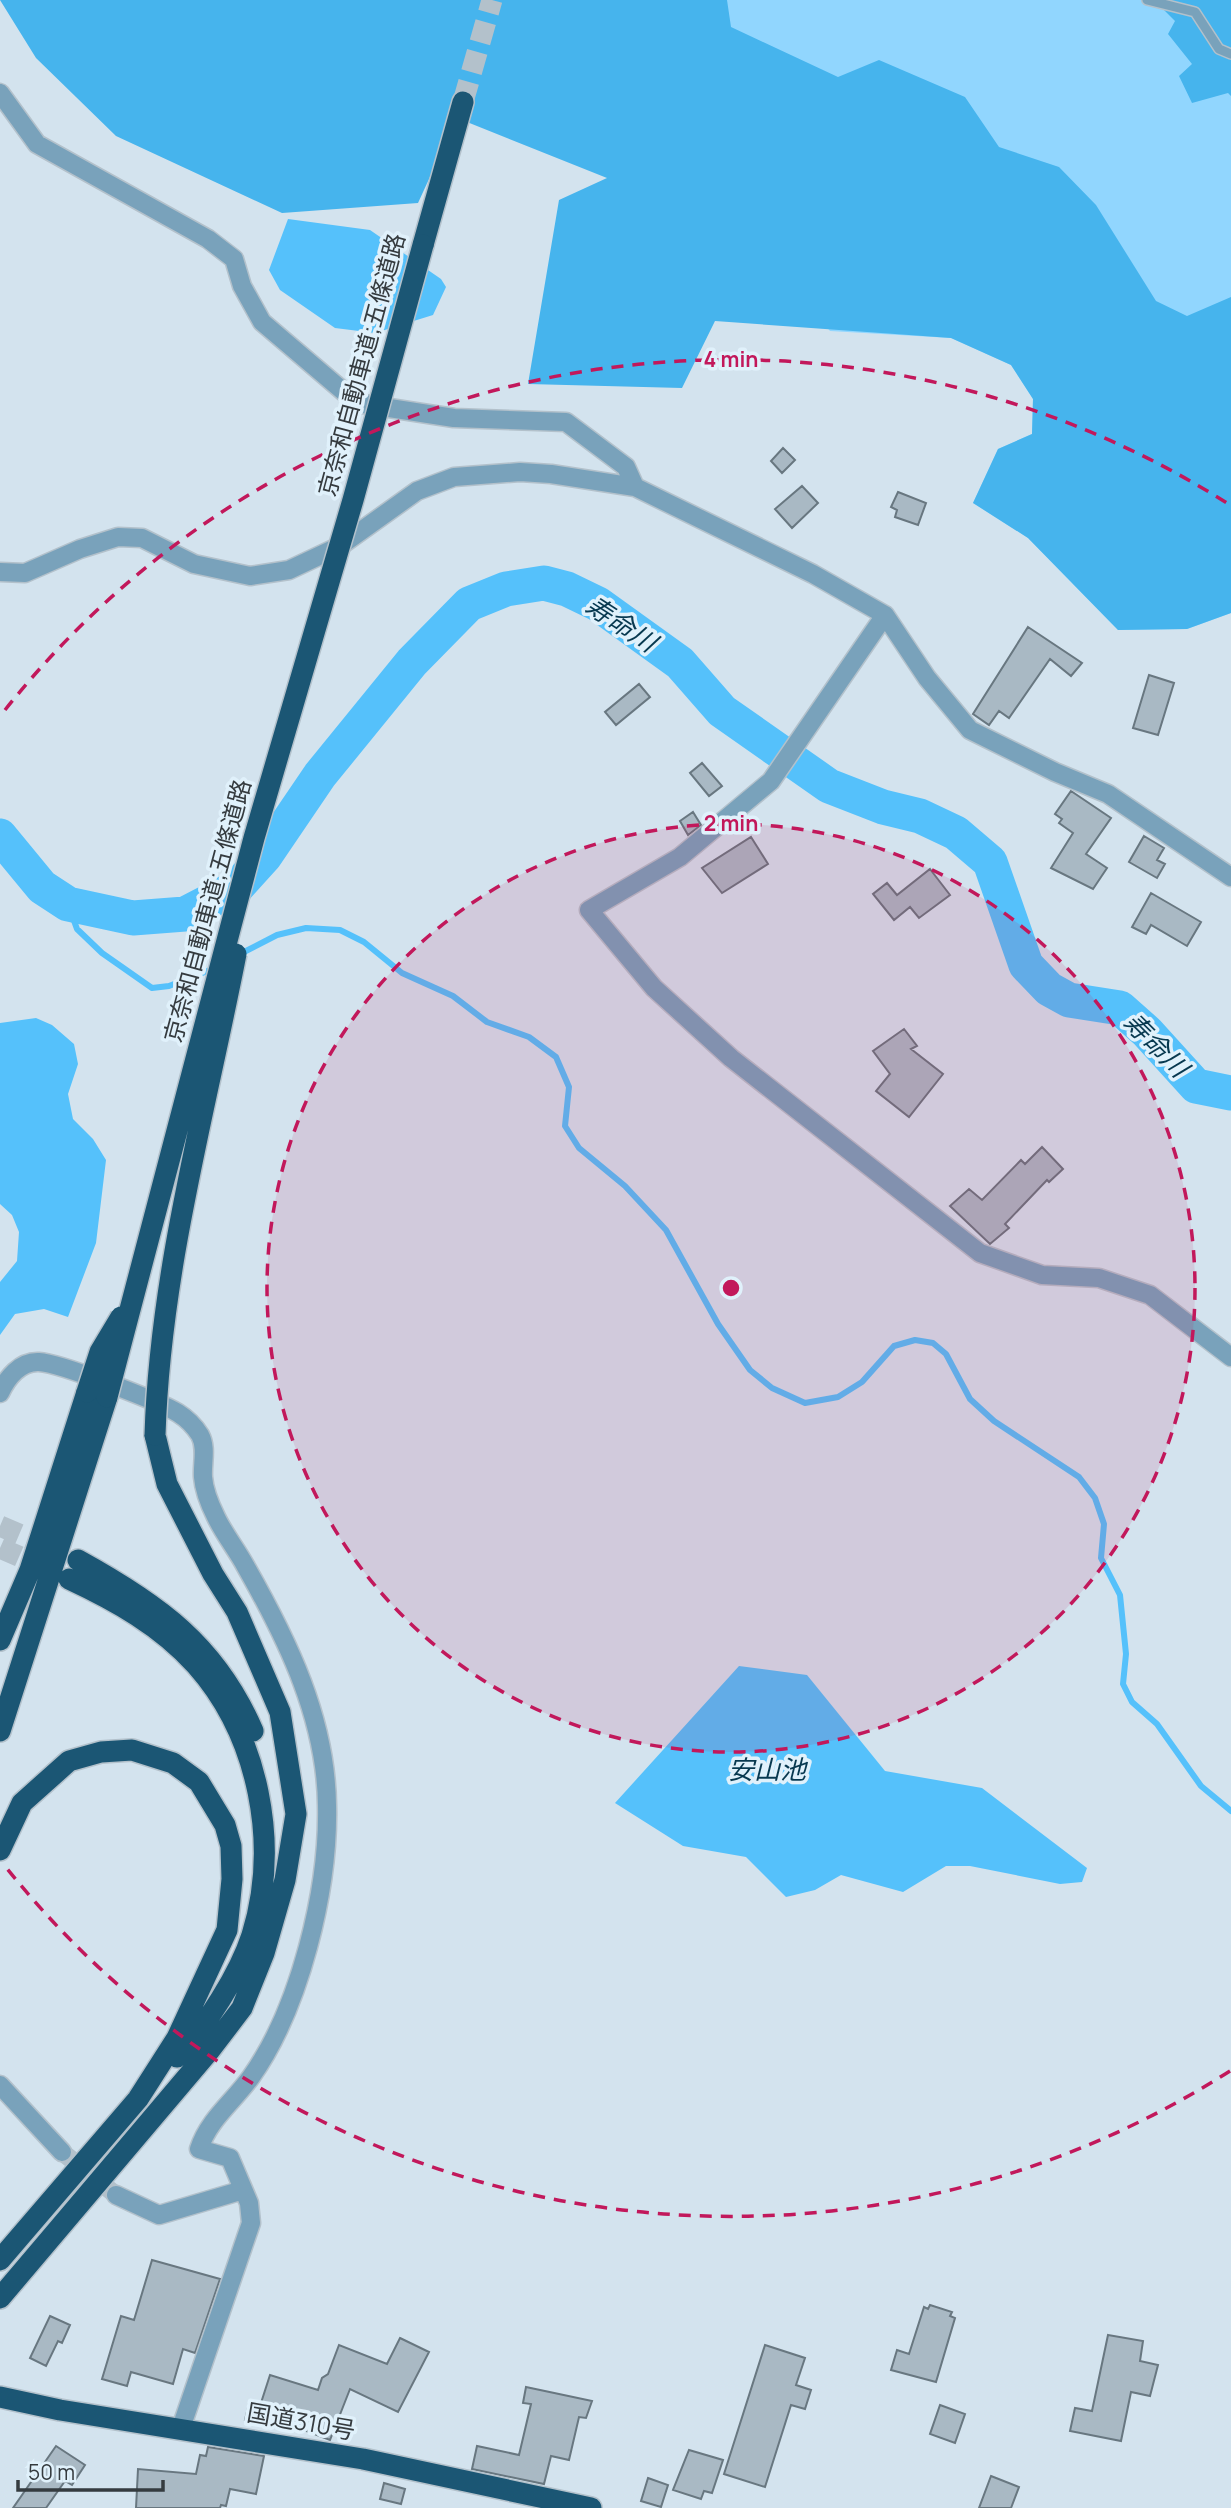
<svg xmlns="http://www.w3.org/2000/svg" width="1231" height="2508" font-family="Manrope,'Noto Sans JP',sans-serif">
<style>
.green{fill:#91d6fe}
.forest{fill:#46b4ed}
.water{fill:#55c1fb}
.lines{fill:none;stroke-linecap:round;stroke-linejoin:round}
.stream{stroke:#55c1fb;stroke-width:6}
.river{stroke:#55c1fb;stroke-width:35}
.building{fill:#a9b9c4;stroke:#687780;stroke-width:2}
.street-tunnel{stroke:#b3c1cb;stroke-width:18;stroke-dasharray:18 9;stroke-linecap:butt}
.highway-tunnel{stroke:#b3c1cb;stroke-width:21;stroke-dasharray:21 10;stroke-linecap:butt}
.lane-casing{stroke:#b3c1cb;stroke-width:12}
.street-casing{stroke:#b3c1cb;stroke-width:21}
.highway-casing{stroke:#b3c1cb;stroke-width:24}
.lane{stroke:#79a2bb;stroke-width:9}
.street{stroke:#79a2bb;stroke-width:18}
.highway{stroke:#1b5674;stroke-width:21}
.highway-bridge-casing{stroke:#b3c1cb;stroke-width:24;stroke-linecap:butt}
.highway-bridge{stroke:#1b5674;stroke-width:21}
.ring{fill:none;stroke:#c2185b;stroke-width:3.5;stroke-dasharray:12 9}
.labels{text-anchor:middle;stroke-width:7;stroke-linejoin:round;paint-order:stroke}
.street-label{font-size:24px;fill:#353b3f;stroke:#e0f1fb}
.water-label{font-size:26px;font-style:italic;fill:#083950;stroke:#e0f1fb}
.centre{fill:#c2185b;stroke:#e0f1fb;stroke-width:3.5}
.ring-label{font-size:21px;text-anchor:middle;font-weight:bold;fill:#c2185b;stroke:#e0f1fb;stroke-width:7;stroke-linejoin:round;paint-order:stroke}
</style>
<rect width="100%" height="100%" fill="#d3e3ee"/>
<!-- green -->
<path class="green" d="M465 0H1231V613L1187 629 1118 630 1028 538 973 503 998 449 1032 434 1033 399 1011 365 951 338 830 331 698 172Z"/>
<!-- forest -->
<path class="forest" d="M0 0H727L731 27 838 77 879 60 965 97 999 147 1059 167 1096 205 1156 301 1187 316 1231 297V613L1187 629 1118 630 1028 538 973 503 998 449 1032 434 1033 399 1011 365 951 338 715 321 682 388 528 384 559 200 607 178 457 118 418 203 282 213 116 136 36 58Z
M1154 0H1231V96L1228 93 1192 103 1179 76 1192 64 1168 34 1175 21Z"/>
<!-- water -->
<path class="water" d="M288 219 370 230 441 279 446 287 433 315 375 333 335 328 280 290 269 270Z
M36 1018 52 1025 74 1044 78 1064 68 1094 73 1119 93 1139 106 1160 96 1243 68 1317 44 1309 15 1314 0 1335V1282L17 1261 19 1232 12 1215 0 1204V1023Z
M739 1666 807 1675 885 1771 982 1788 1087 1868 1082 1882 1060 1884 970 1866H946L903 1892 841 1875 815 1890 786 1897 746 1857 683 1846 615 1803Z"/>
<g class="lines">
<!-- stream -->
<path class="stream" d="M68 904 77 929 102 953 152 988 169 986 215 968
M240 954 277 935 306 928 340 930 364 942 402 973 453 996 487 1022 529 1037 556 1057 569 1087 565 1126 579 1148 625 1186 666 1230 718 1324 750 1370 772 1388 805 1403 838 1397 862 1382 894 1346 915 1340 933 1343 946 1354 970 1399 994 1421 1079 1477 1095 1498 1104 1524 1101 1558 1120 1595 1126 1654 1123 1684 1132 1702 1157 1724 1201 1786 1231 1811"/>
<!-- river -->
<path class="river" d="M0 836 42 887 68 904 133 918 185 914 237 887 265 856 320 775 412 662 469 604 506 589 544 583 567 589 598 604 680 663 722 711 829 786 883 807 920 816 956 833 990 862 1026 965 1049 989 1069 1000 1120 1008 1147 1032 1196 1086 1231 1093"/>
</g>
<!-- building -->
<path class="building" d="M783 448 795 460 782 473 771 461Z
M802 486 818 503 792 528 775 509Z
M898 492 926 503 918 525 895 517 897 510 891 507Z
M1028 627 1082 663 1071 676 1050 659 1009 718 999 711 989 725 973 714Z
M1149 675 1174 683 1158 735 1133 728Z
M639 684 650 697 616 725 605 712Z
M702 763 722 786 709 796 690 773Z
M1071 791 1111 818 1086 854 1107 868 1093 889 1051 868 1073 833 1059 823 1062 819 1055 814Z
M693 812 701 825 688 835 680 821Z
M1144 836 1164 848 1157 860 1165 864 1157 878 1129 862Z
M751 837 768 864 722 893 702 868Z
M930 869 950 895 919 918 910 907 894 920 873 894 887 883 897 895Z
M1151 893 1201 922 1187 946 1151 925 1146 934 1132 927Z
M904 1029 917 1046 911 1049 943 1074 909 1117 876 1091 890 1074 873 1051Z
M1042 1147 1063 1169 1049 1182 1047 1180 1005 1224 1009 1228 990 1244 950 1206 969 1189 982 1200 1021 1160 1025 1164Z
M152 2260 220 2279 195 2353 183 2349 173 2384 131 2372 127 2386 102 2379 121 2316 134 2320Z
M930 2305 952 2312 950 2316 955 2318 936 2382 891 2370 897 2350 909 2354 924 2307 928 2309Z
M50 2316 70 2325 62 2343 58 2341 46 2366 30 2358Z
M1108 2335 1143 2341 1140 2361 1158 2365 1150 2396 1131 2392 1121 2441 1070 2431 1075 2408 1092 2411Z
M400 2338 429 2352 398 2412 350 2389 330 2440 280 2421 278 2428 245 2420 249 2403 260 2406 270 2375 318 2390 322 2378 328 2374 339 2345 387 2364Z
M765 2345 805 2358 796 2385 811 2390 805 2409 791 2405 765 2487 724 2474Z
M526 2387 592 2401 586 2418 579 2417 569 2460 551 2456 544 2484 472 2469 477 2446 519 2455 531 2404 523 2403Z
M940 2405 965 2414 955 2443 930 2434Z
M56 2446 85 2465 72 2485 65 2481 46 2508H13Z
M208 2447 264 2456 256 2494 230 2489 226 2506 221 2505 220 2508H136L138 2469 196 2474 200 2455 206 2456Z
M689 2450 723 2460 712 2493 704 2491 701 2499 673 2490Z
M991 2476 1019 2487 1011 2508H979Z
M648 2478 668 2485 661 2507 641 2501Z
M384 2483 405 2489 401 2504 380 2499Z"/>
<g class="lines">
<!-- street-tunnel -->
<path class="street-tunnel" d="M62 2152 116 2195"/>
<!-- highway-tunnel -->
<path class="highway-tunnel" d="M463 102 492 0
M0 1526 56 1550
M0 1548 48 1569"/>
<defs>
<path id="lane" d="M1147 0 1195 12 1219 49 1231 54"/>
<path id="street" d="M0 93 37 144 208 239 234 259 242 286 262 322 357 403 454 418 566 422 626 467 635 487
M0 572 25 573 80 549 118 537 142 538 194 564 250 576 289 570 340 546 417 491 454 477 520 472 551 474 635 487 813 574 885 615 927 678 970 730 1055 772 1108 794 1231 877
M885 615 771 781 680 857 589 910 654 988 731 1058 980 1253 1042 1275 1099 1278 1150 1295 1231 1357
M0 1393C7 1378 20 1361 39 1362 60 1363 158 1401 178 1413 186 1418 195 1427 200 1435 207 1448 202 1463 203 1477 204 1490 210 1505 216 1517 224 1534 237 1550 246 1567 288 1641 326 1719 327 1805 329 1889 300 2008 251 2077 233 2102 209 2119 199 2149L230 2158 249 2203 251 2223 181 2428
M0 2085 62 2152
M116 2195 159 2215 243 2190"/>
<path id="highway" d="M423 245 463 102
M78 1560C158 1604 216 1645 253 1731
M69 1579C116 1601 161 1626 196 1665 259 1736 280 1844 252 1935 239 1975 206 2026 177 2057
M0 1640 30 1570 87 1392
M0 1731 107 1397
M0 1850 22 1803 69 1761 101 1752 132 1750 173 1763 199 1782 225 1825 231 1846 232 1879 227 1930 177 2038 138 2099 0 2260
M0 2298 210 2050 242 2008 264 1953 285 1880 296 1814 280 1712 237 1612 213 1574 167 1484 155 1435
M0 2397 60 2410 363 2459 591 2508"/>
</defs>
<!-- lane casing -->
<use href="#lane" class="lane-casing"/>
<!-- street casing -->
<use href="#street" class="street-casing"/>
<!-- highway casing -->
<use href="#highway" class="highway-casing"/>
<!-- lane -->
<use href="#lane" class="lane"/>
<!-- street -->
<use href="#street" class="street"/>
<!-- highway -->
<use href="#highway" class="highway"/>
<defs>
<path id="highway-bridge" d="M87 1392 100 1352 121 1317
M107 1397 254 838 353 500 423 245
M155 1435C160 1272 205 1113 236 954"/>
</defs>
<!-- highway-bridge casing -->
<use href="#highway-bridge" class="highway-bridge-casing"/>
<!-- highway-bridge -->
<use href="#highway-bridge" class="highway-bridge"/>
</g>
<!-- distance rings -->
<circle cx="731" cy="1288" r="464" fill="#c2185b" fill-opacity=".12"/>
<g class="ring">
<circle cx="731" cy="1288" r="464"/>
<path d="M1230 2071A928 928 0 0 1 5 1866M5 710A928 928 0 0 1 1230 505"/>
</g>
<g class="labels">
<!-- street labels -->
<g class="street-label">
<text transform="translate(362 365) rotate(-75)" y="8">京奈和自動車道;五條道路</text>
<text transform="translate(208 911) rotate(-75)" y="8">京奈和自動車道;五條道路</text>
<text transform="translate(301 2422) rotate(10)" y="8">国道310号</text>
</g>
<!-- water labels -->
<g class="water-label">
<text transform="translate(621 624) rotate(33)" y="9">寿命川</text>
<text transform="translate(1156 1045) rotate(45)" y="9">寿命川</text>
<text x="767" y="1779">安山池</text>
</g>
</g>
<circle cx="731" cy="1288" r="10" class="centre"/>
<g class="ring-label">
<text x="731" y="367">4 min</text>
<text x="731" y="831">2 min</text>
</g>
<!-- scale -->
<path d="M18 2480v10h145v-10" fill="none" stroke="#353b3f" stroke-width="3.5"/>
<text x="28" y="2480" font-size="21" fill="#353b3f" stroke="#e0f1fb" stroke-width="5" paint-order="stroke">50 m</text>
</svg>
